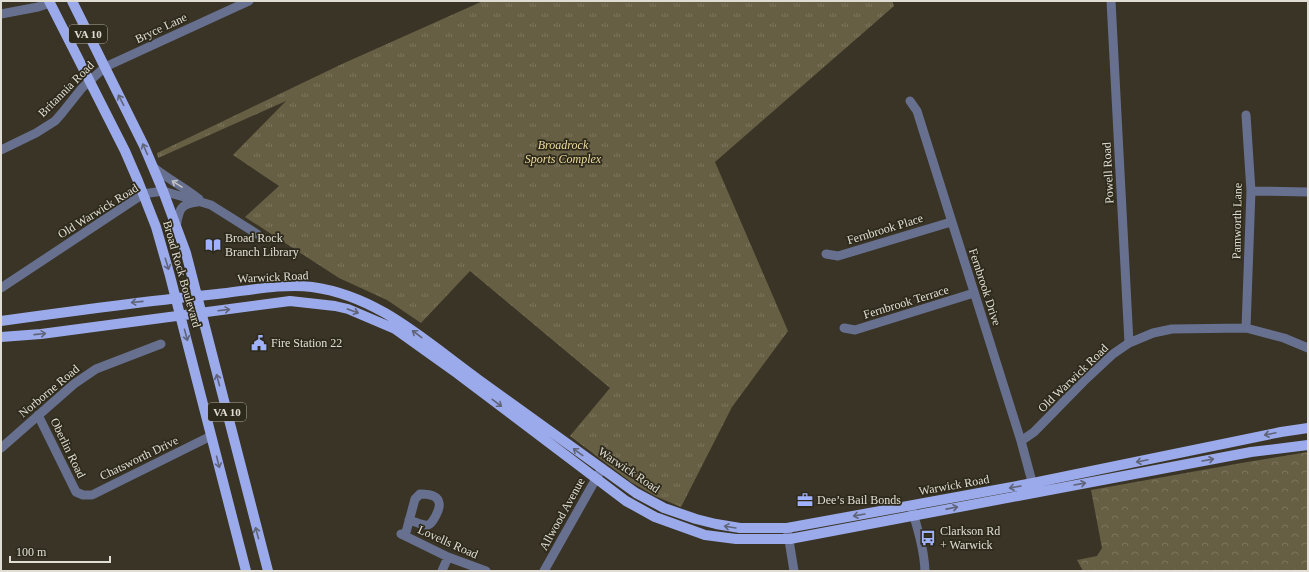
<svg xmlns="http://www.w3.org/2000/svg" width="1309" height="572" font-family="Georgia,serif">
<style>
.forest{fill:url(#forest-crowns)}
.park{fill:url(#park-tufts)}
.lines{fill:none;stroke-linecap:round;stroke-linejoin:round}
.minor{stroke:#68708f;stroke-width:9}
.major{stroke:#9baaea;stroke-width:10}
.oneway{stroke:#5f6478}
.oneway2{stroke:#c2c2c3}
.labels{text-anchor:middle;stroke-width:3.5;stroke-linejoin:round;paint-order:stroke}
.shield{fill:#2e2a1b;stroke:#aba89c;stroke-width:1}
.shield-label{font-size:11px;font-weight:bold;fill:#e0ded4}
.street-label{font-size:12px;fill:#e0ded4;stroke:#2e2a1b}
.park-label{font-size:12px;font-style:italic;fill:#edda9e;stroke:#2e2a1b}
.poi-label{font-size:12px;fill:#e0ded4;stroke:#2e2a1b;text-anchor:start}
</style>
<defs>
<pattern id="forest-crowns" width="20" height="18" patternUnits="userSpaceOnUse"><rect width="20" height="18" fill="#675f44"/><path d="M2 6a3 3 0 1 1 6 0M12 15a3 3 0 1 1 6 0" fill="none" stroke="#7c765e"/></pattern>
<pattern id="park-tufts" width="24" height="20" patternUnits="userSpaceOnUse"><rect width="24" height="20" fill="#675f44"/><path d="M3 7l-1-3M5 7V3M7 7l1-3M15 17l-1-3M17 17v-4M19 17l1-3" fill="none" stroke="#7c765e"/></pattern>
</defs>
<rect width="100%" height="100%" fill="#393425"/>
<!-- forest -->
<path class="forest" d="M1308 452V571H1083L1077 560 1097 556 1102 548 1091 490 1247 462Z"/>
<!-- park -->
<path class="park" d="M483 1H892L894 6 715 162 788 331 732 407 681 507 655 496 631 482 570 436 610 388 470 271 421 323 387 300 339 278 245 217 279 186 233 155 286 101 158 158 157 153 342 64Z"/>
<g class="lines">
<!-- minor -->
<path class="minor" d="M1111 1 1129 343
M1 14 38 7 50 3
M910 101 917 111 1021 441 1034 489
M1 150 36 133 55 121 62 113 82 88 105 67 249 1
M153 167C168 179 184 187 199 199
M1251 191 1308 192
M176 227C179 211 179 204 197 202
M826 254 838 256 951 222
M1 288 143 194 163 191 201 202 211 205 257 234
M844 328 855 330 974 293
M1246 328 1251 191 1246 115
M38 415 76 492 83 495H92L211 436
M1021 441 1034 432 1084 381 1113 354 1129 343 1153 333 1172 329 1246 328 1284 338 1308 348
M1 448 74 384 96 369 161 344
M911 506C917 527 924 548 925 571
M787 528 794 571
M401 534 448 557 486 571
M405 536 415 499 420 494C426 494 438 495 439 503 441 507 433 524 428 525 423 526 414 521 409 520
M442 571 448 557
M544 571 602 468"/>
<!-- major -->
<path class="major" d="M49 1 125 151 138 181 156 227 170 276 246 571
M72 1 144 146 163 191 186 253 268 571
M1 321C73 311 145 301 217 294 246 291 283 283 312 287 379 296 426 342 479 380 531 418 584 455 636 493L664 508 696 519 716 524 740 528H787L1033 483 1281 432 1308 428
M1 337 41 334 290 301 335 306 348 309 395 329 458 374 626 501 655 517 705 535 736 539H790L1251 452 1308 445"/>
</g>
<!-- one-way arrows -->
<defs><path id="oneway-shaft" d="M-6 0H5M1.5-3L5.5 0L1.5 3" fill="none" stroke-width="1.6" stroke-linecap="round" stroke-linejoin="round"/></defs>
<g class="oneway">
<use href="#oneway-shaft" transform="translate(121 100) rotate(-117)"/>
<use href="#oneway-shaft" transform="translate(145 149) rotate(-114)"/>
<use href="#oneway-shaft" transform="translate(167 264) rotate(73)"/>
<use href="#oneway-shaft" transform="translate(137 302) rotate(174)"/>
<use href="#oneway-shaft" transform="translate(224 310) rotate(-7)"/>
<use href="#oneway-shaft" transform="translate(353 311) rotate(20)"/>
<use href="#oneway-shaft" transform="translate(40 334) rotate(-6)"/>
<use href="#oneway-shaft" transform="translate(417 334) rotate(-143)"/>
<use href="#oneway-shaft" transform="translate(186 335) rotate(75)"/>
<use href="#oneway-shaft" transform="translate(218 380) rotate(-105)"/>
<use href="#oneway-shaft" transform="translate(497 403) rotate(37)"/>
<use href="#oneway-shaft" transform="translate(1270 434) rotate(168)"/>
<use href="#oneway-shaft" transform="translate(578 452) rotate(-144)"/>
<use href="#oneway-shaft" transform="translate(1208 460) rotate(-10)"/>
<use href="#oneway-shaft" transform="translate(1142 461) rotate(168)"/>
<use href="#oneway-shaft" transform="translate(218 462) rotate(76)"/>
<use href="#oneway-shaft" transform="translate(1080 484) rotate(-10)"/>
<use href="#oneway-shaft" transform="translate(1015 487) rotate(170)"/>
<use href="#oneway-shaft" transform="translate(952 508) rotate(-11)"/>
<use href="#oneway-shaft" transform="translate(859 515) rotate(170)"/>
<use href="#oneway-shaft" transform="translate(730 527) rotate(-171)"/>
<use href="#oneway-shaft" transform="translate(257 533) rotate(-105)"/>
</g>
<use class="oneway2" href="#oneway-shaft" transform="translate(177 184) rotate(-148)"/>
<!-- icons -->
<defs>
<symbol id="library-bare" viewBox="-9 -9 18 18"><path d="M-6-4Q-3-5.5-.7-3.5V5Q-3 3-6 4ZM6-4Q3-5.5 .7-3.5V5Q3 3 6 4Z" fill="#a1b2fd" stroke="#2e2a1b" stroke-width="2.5" paint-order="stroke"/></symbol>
<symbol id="civic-bare" viewBox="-9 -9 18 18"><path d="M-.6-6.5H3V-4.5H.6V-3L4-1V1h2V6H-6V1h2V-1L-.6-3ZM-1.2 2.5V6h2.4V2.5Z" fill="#a1b2fd" stroke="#2e2a1b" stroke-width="2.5" paint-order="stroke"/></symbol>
<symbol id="office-bare" viewBox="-9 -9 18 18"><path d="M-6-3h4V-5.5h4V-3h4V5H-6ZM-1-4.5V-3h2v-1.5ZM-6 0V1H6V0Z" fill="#a1b2fd" stroke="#2e2a1b" stroke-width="2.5" paint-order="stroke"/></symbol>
<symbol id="bus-bare" viewBox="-9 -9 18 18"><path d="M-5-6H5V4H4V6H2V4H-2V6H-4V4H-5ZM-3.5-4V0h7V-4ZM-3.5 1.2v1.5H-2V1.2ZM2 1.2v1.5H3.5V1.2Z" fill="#a1b2fd" stroke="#2e2a1b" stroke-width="2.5" paint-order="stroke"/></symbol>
</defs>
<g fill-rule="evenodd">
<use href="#library-bare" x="202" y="234" width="22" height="22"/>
<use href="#civic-bare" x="248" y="332" width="22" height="22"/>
<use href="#office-bare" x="794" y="489" width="22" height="22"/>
<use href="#bus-bare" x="917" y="527" width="22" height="22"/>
</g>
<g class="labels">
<!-- shield labels -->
<g class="shield">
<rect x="69" y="25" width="38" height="18" rx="3"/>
<rect x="208" y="403" width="38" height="18" rx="3"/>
</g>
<g class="shield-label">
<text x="88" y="38">VA 10</text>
<text x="227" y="416">VA 10</text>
</g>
<!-- street labels -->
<g class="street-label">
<text transform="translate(161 28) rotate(-25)" y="4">Bryce Lane</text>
<text transform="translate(66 89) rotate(-45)" y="4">Britannia Road</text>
<text transform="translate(1108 173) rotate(-93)" y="4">Powell Road</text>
<text transform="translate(98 211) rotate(-32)" y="4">Old Warwick Road</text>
<text transform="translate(1237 221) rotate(-89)" y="4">Pamworth Lane</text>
<text transform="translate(885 229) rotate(-17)" y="4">Fernbrook Place</text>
<text transform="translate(182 274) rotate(74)" y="4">Broad Rock Boulevard</text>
<text transform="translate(273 277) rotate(-3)" y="4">Warwick Road</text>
<text transform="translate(985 287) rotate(72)" y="4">Fernbrook Drive</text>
<text transform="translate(906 302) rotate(-17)" y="4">Fernbrook Terrace</text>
<text transform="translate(1073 378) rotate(-44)" y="4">Old Warwick Road</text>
<text transform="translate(49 391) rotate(-40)" y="4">Norborne Road</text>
<text transform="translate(68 448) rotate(64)" y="4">Oberlin Road</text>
<text transform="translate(139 458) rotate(-26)" y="4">Chatsworth Drive</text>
<text transform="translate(629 470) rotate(34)" y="4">Warwick Road</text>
<text transform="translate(954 485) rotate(-10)" y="4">Warwick Road</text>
<text transform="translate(562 514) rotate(-61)" y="4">Allwood Avenue</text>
<text transform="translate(448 542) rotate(24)" y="4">Lovells Road</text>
</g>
<!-- park labels -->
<g class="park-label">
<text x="563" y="149">Broadrock<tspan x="563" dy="14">Sports Complex</tspan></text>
</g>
<!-- poi labels -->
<g class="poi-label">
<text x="225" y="242">Broad Rock<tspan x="225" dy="14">Branch Library</tspan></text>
<text x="271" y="347">Fire Station 22</text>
<text x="817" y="504">Dee’s Bail Bonds</text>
<text x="940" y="535">Clarkson Rd<tspan x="940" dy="14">+ Warwick</tspan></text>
</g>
</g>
<!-- border -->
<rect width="1309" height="572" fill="none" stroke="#e0ded4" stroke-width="4"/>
<!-- scale -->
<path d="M10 556v6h100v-6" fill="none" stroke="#e0ded4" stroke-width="2"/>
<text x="16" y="556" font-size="12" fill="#e0ded4" stroke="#2e2a1b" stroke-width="3" paint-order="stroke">100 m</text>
</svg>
